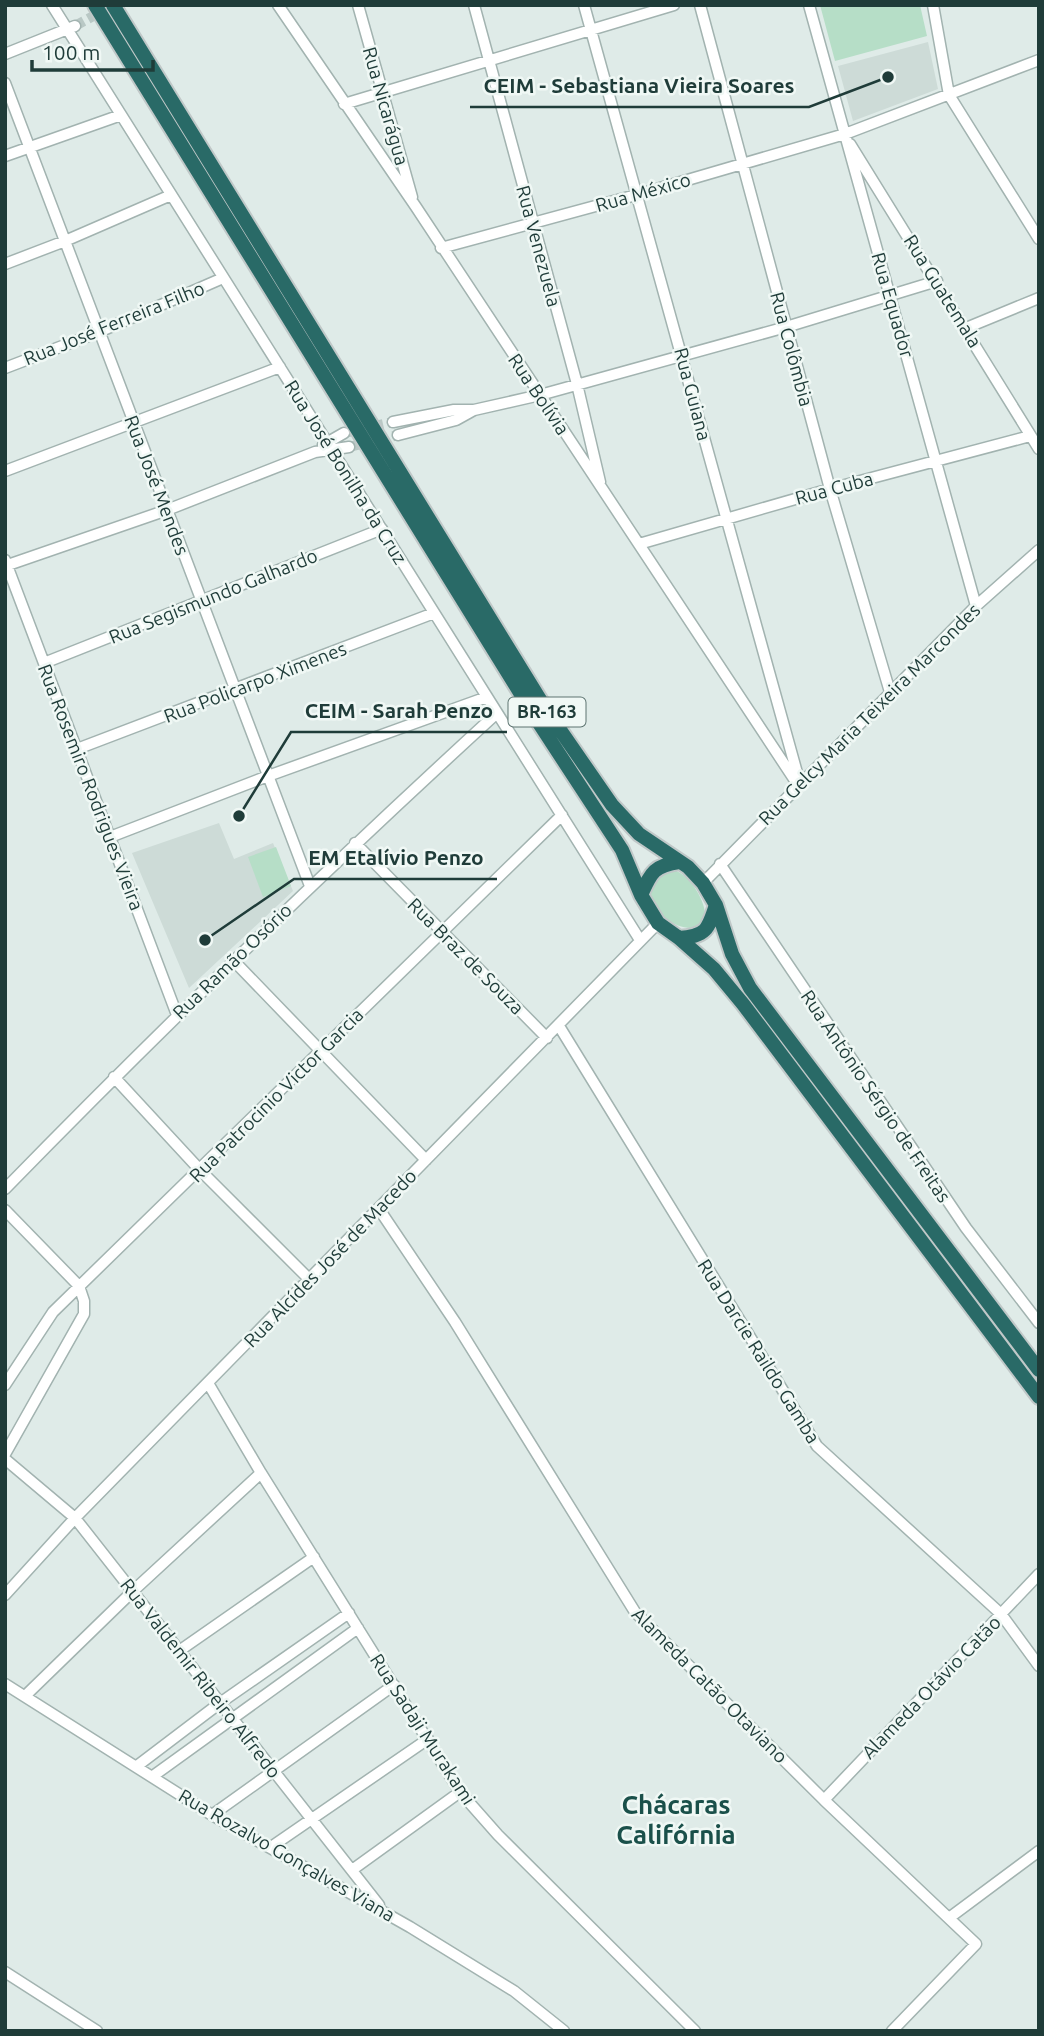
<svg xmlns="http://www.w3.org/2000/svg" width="1044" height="2036" font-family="Ubuntu,sans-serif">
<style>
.built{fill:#cddbd7}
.green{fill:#b6dec7}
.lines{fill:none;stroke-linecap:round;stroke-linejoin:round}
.minor-tunnel{stroke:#b9c8c5;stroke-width:10;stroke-dasharray:10 5;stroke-linecap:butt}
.minor-casing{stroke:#a2b3b0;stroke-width:13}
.highway-casing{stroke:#c0c8c8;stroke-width:18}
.minor{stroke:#fff;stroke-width:10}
.highway{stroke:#296a67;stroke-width:14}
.labels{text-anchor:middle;stroke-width:5;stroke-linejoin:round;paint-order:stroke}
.shield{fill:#f0f8f5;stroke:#5e7471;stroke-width:2}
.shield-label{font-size:18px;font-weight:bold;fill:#1f3c39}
.street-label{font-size:19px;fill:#1f3c39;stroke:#f0f8f5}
.district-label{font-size:26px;font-weight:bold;fill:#1a504a;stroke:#f0f8f5}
.leader{fill:none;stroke:#1f3c39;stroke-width:2.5}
.callout-dot{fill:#1f3c39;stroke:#f0f8f5;stroke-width:2.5}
.callout-label{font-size:21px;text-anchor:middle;font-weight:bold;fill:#1f3c39;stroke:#f0f8f5;stroke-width:5;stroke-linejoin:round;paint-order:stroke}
</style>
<rect width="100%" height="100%" fill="#dfebe8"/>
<!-- built -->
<path class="built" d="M928 42 938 89 853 121 838 66Z
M219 823 234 859 273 843 293 891 189 988 132 853Z"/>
<!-- green -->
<path class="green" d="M820 5H920L927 36 835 61Z
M276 847 291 886 263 897 248 857Z
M671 869C683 872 692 882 698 893 727 946 656 933 650 892 649 887 652 880 652 876Z"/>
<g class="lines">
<!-- minor-tunnel -->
<path class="minor-tunnel" d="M75 26 104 10
M344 433 393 422
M349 447 398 435"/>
<defs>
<path id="minor" d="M52 5 640 940
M278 5 416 207 798 785
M358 5 412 197
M474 5 577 384 600 482
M584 5 799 780
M700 5 830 489 890 692
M809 5 976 606
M933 5 949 95 1039 239
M5 54 75 26
M5 83 310 886
M344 104 674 5
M850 144 1039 449
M5 156 121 115
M441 248 636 195 845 134 1039 60
M5 264 65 241 171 195
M966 328 1039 298
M5 368 99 332 223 278
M393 422 454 410H474L540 395 786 327 937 281
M398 435 456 420 474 410
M323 445 344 433
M5 471 280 367
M639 544 830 489 1030 436
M5 560 177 1015
M5 566 167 510 315 452 349 447
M44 663 382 529
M77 749 434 613
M110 837 268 776 487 697
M355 843 547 1038
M720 864 966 1228 1039 1323
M703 883 976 606 1039 550
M233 960 426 1160
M559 1026 817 1446 1001 1614 1039 1666
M114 1077 200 1170 310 1280
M5 1189C165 1025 329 867 497 713
M379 1209 455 1322 635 1612 824 1800 976 1944 892 2031
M5 1210 79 1286 84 1301V1314L5 1454
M208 1383 261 1473 460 1792 498 1835 695 2031
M5 1385 53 1312 562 815
M5 1459 75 1518 379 1905
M5 1595 75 1518 658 923
M179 1651 314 1557
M5 1684 212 1815 410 1927 514 1991 564 2031
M25 1696 133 1591 261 1473
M137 1766 220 1703 349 1613
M153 1776 358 1628
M824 1800 1039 1574
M212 1815 394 1685
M271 1847 428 1739
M352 1870 460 1792
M949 1918 1039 1851
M5 1972 97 2031"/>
<path id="highway" d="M95 5 535 717 622 850 641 895 658 923 679 938 714 969 743 1004 1039 1397
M113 5 547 711 612 805 639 834 688 867 703 883 716 905 732 954 750 988 1039 1370
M641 895C651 873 653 866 679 862
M679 938C706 936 708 930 716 905"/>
</defs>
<!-- minor casing -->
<use href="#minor" class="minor-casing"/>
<!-- highway casing -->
<use href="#highway" class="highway-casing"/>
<!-- minor -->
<use href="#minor" class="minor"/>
<!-- highway -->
<use href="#highway" class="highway"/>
</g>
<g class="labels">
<!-- shield labels -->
<rect class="shield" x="508.5" y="697.5" width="77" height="29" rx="5"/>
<g class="shield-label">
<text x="547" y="718">BR-163</text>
</g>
<!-- street labels -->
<g class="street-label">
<text transform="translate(386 106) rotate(74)" y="7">Rua Nicarágua</text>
<text transform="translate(643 192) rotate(-16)" y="7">Rua México</text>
<text transform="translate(539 246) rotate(75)" y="7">Rua Venezuela</text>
<text transform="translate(943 291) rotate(58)" y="7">Rua Guatemala</text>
<text transform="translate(893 305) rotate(74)" y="7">Rua Equador</text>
<text transform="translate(114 323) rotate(-22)" y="7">Rua José Ferreira Filho</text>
<text transform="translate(792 349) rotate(75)" y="7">Rua Colômbia</text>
<text transform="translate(539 394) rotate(56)" y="7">Rua Bolívia</text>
<text transform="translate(693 394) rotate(75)" y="7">Rua Guiana</text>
<text transform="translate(346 472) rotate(58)" y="7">Rua José Bonilha da Cruz</text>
<text transform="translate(157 485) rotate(69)" y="7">Rua José Mendes</text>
<text transform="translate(834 488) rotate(-15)" y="7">Rua Cuba</text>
<text transform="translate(213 596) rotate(-22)" y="7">Rua Segismundo Galhardo</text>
<text transform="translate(255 682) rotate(-21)" y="7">Rua Policarpo Ximenes</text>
<text transform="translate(869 714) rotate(-45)" y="7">Rua Gelcy Maria Teixeira Marcondes</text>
<text transform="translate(91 787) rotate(69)" y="7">Rua Rosemiro Rodrigues Vieira</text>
<text transform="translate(466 956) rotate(45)" y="7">Rua Braz de Souza</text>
<text transform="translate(232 961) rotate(-44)" y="7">Rua Ramão Osório</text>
<text transform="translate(276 1095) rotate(-45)" y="7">Rua Patrocinio Victor Garcia</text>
<text transform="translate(876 1096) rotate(56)" y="7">Rua Antônio Sérgio de Freitas</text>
<text transform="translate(330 1258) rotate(-46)" y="7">Rua Alcídes José de Macedo</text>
<text transform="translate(759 1351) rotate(58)" y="7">Rua Darcie Raildo Gamba</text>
<text transform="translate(201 1678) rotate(52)" y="7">Rua Valdemir Ribeiro Alfredo</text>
<text transform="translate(710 1685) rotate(45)" y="7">Alameda Catão Otaviano</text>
<text transform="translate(931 1687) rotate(-46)" y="7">Alameda Otávio Catão</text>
<text transform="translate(423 1729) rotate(57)" y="7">Rua Sadaji Murakami</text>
<text transform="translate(287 1855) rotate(30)" y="7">Rua Rozalvo Gonçalves Viana</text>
</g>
<!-- district labels -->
<g class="district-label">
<text x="676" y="1814">Chácaras<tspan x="676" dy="30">Califórnia</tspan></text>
</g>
</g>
<!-- callouts -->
<path class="leader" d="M888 77L809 107H470M239 816L291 732H507M205 940L294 879H497"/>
<g class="callout-dot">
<circle cx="888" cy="77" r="7"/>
<circle cx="239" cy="816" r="7"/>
<circle cx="205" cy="940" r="7"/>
</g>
<g class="callout-label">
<text x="639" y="93">CEIM - Sebastiana Vieira Soares</text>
<text x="399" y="718">CEIM - Sarah Penzo</text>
<text x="396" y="865">EM Etalívio Penzo</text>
</g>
<!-- border -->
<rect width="1044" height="2036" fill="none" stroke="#1f3c39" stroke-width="14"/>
<!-- scale -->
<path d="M32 60v10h121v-10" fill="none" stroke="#1f3c39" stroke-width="3.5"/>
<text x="42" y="60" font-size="21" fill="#1f3c39" stroke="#f0f8f5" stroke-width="5" paint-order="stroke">100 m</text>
</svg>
